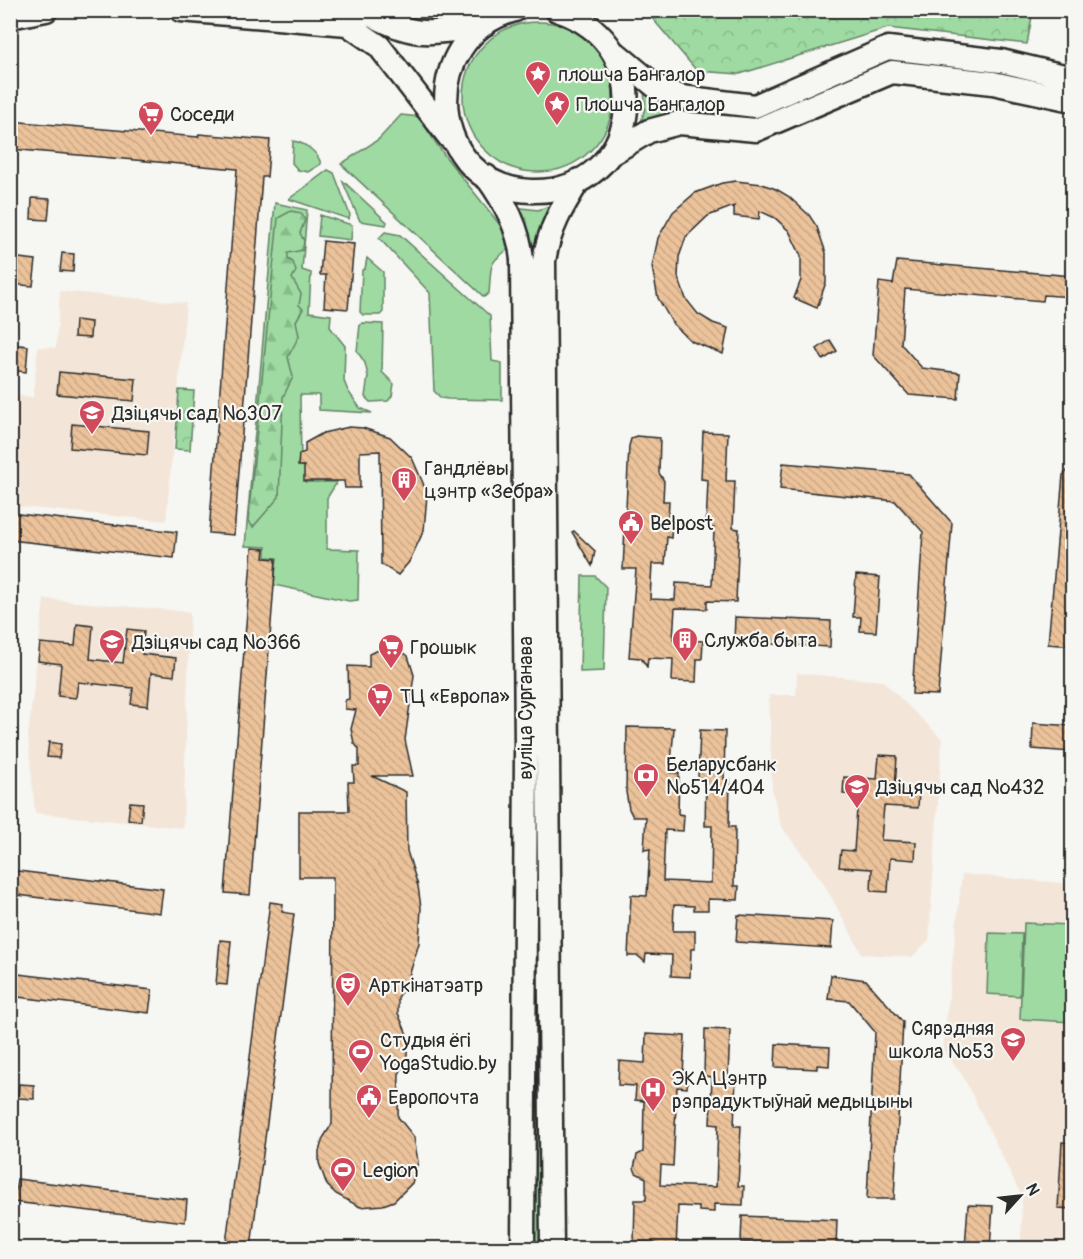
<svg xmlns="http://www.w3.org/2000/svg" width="1083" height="1259" font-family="Pangolin,sans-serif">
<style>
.built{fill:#f3e6d8}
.green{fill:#9edaa1;stroke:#648266;stroke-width:1.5}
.forest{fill:url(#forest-firs);stroke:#648266;stroke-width:1.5}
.park{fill:url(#park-crowns);stroke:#648266;stroke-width:1.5}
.building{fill:url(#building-back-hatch);stroke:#2b2b2b;stroke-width:1.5}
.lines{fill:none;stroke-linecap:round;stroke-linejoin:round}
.major-casing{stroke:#2b2b2b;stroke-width:27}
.major{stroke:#f6f6f2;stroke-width:22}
.labels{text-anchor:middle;stroke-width:4.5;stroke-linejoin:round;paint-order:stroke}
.poi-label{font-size:20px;fill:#2b2b2b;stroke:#f6f6f2;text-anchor:start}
.street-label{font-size:20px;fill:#2b2b2b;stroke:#f6f6f2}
</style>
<defs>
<pattern id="forest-firs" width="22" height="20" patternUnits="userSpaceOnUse" patternTransform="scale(1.5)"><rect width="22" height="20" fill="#9edaa1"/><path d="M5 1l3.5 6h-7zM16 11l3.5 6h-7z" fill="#88bb8b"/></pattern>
<pattern id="park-crowns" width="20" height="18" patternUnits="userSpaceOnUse" patternTransform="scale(1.5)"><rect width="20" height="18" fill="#9edaa1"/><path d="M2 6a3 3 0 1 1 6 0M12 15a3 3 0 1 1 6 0" fill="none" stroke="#88bb8b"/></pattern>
<pattern id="building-back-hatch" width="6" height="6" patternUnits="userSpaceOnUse" patternTransform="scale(1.5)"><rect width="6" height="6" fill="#ebc29a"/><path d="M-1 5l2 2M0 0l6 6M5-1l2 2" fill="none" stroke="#caa785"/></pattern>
</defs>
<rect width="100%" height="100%" fill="#f6f6f2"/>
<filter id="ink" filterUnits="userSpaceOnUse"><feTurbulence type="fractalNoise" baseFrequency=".0167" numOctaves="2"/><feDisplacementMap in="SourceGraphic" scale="12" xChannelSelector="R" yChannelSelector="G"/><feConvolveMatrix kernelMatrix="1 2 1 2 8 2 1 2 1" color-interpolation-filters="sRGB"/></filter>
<g filter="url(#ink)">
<!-- built -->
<path class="built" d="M60 291 186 303 166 521 11 506 10 395 33 397 38 347 56 348Z
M44 599 190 612 183 828 35 813 28 736Z
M797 673 883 681 942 739 929 940 912 957 862 954 823 882 781 826 772 790 769 695H796Z
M962 874 1072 884V1248H1027L1021 1244 1022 1197 964 1078 943 1049Z"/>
<!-- green -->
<path class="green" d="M463 97a75 75 0 1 1 150 0a75 75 0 1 1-150 0Z
M644 84 671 105 691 109V116L640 126 645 108Z
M401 115 420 117C445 164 485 200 514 245 487 264 492 262 489 293L484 297 341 164 379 139Z
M293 141C305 143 318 152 321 164L308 172 298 170 292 163Z
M328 170 334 173 350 215 349 219 289 199Z
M342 180 387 222 386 225 360 221Z
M275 203 307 210 302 270 311 273 309 312 331 315 330 327 345 346 344 381 348 391 360 408 372 413 319 410V395H300L301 466 306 467V482H337L327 498V549L359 550 358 600 349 601 274 585 277 558 266 557V547L245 546Z
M552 205 544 218 537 248H531L513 207 538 210Z
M320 215 352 225 351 240 318 236Z
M385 232 400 235 490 316 492 361 502 363V400L448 399 441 398 434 391 430 293 379 238Z
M367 258 383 272V312L380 315H363L360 312 362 270 365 269Z
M363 323 383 324 382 372 394 384 392 396 388 401 370 402 365 397 368 376 365 363 357 351 360 325Z
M582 576H595L606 587 604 671 580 672Z
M533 612 540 903V1248H534Z
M1024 923 1072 925V1022L1020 1019Z
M989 933 1022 934 1020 996 987 994Z"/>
<!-- forest -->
<path class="forest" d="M291 211 301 213 305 220 300 233 304 241 303 250 288 253V259L293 262 296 271 292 278 301 294 299 305 303 309 296 321 299 336 288 357 293 377 283 397 279 497 253 527 248 521 278 218Z"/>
<!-- park -->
<path class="park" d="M646 11H1033L1027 44 888 28 740 74 697 71Z
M179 390 194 391 190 450 175 449Z"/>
<!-- building -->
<path class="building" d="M10 121 198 137 199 134 270 140 267 177H262L244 411 247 412 246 422 243 421 234 535 209 533 237 169 10 149Z
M736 181 762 184 776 189 788 196 809 215 817 227 826 253V282L817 308 794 298 801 280V256L789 231 775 218 760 211 759 219 734 216V206L708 216 686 237 679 257 678 277 686 299 698 314 713 323 728 328 723 354 691 341 673 324 658 298 652 267 658 238 673 212 695 193 722 183Z
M32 198 50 199 48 220 31 219Z
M323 241 354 244 348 309 324 307 326 275H320Z
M62 253 74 254 73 272 60 271Z
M10 257 36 260 33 286 10 284Z
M897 261 1072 276V297L1044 295 1043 301 905 289 901 344 922 368 960 373 958 399 909 395 873 355 879 282 893 284Z
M75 320 91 322 90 338 74 337Z
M830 340 837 351 823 360 817 349Z
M10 344 28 346 26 372 10 370Z
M59 372 136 379 134 401 57 394Z
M72 424 149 431 147 455 70 448Z
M349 427 363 428 390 437 412 458 423 483 427 495 424 530 409 562 398 575 381 564 380 451 360 452V488H345L344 481H304V466H298L299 454 305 452V443L323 433Z
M703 432 728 433 726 481H735L733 528 739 529 736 602 707 601V609L675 608 673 639 703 641 702 659H697L696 682 672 681 673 659 648 658 647 667 641 658 629 657 636 569H623L629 446 631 439 636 436 660 438 659 473 664 481 663 501H669L668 520 672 521 671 538 667 537 665 564H652L650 599 675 600 676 583 712 585 714 528 706 527 708 480 701 479Z
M783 463 909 474 952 523 938 695 912 694 923 532 895 501 780 489Z
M1072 466V646L1048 644 1063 475Z
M10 513 177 532 174 558 10 540Z
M574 531 595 551 592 566 572 532Z
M252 548 265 549 264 558 276 559 250 895 225 893Z
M856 575 880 577 876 632 860 631 861 617H853Z
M735 617 831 621 830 647 734 642Z
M77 624 93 626 90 659 123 663 127 629 144 631 142 654 176 658 174 676 151 673 148 706 131 704 133 688 78 682 76 698 58 696 61 664 38 661 40 643 75 646Z
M386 647 397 648 408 656 414 675 405 740 413 776H372L406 792 407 851 418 886 421 908 419 943 408 980 398 998V1013L409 1039 406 1061 399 1074 398 1117 414 1137 418 1162 412 1183 394 1201 383 1205 360 1207 336 1194 327 1185 319 1163V1151L323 1138 332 1124 333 877H299V811H349L348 782H354L353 766H359V749L354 743 351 729 356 710 345 709V700L349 699 348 666 369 667V654Z
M1033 723 1072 726V752L1032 749Z
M627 727 674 728 670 773H679L678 814 684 815 683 831 665 830 663 881 711 883 712 826H705L706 779 698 778 700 730 725 731 724 779H730L729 827H735L734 886H739L738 900 708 899V910H694V906L674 905 673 931H695V949H691L690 977 671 976 672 955 646 954 645 962 638 956H628L631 895 647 896 650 849 644 850 646 817H633L629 809 626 792Z
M49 742 61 744 59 758 47 757Z
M879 755 897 756 895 789 919 790 918 808 884 806 881 840 916 842 915 860 890 858 888 892 871 891 872 869 839 867 841 850 854 851 858 795 843 794 844 777 877 779Z
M130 802 143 803 141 821 128 819Z
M10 870 163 889 160 913 10 894Z
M270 902 283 904 282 912 294 914 251 1247 226 1243Z
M738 915 833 921 831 948 736 942Z
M220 940 231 941 227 985 216 984Z
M10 973 152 990 149 1013 10 996Z
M831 975 866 980 903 1022 894 1199H867L875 1032 849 1001 828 999Z
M705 1029 730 1030 728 1077H736L734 1126H741L738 1186H744L743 1205 714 1204V1212L699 1211V1207L678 1206 676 1248H655V1243L634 1242 635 1200H646V1178L636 1173 634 1168 637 1155 643 1152 644 1101 635 1100 636 1086 618 1085 619 1061 645 1063 646 1034 685 1036 683 1076H688L687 1088 677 1087 673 1166 661 1165 660 1185 716 1187 718 1125 710 1124 712 1077 704 1076Z
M776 1044 830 1047 829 1066 817 1065V1069L775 1067Z
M19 1084 34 1085V1099L18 1098Z
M1062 1142 1072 1143V1209L1058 1208Z
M17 1179 187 1200 185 1222 14 1202Z
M968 1205 993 1206 990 1248H965Z
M742 1216 837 1220 836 1246 741 1242Z"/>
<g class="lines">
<defs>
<path id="major" d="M181 10 347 24 379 46 450 138
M364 10C414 40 430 34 485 24
M515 10C415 37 427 187 531 191 640 195 665 45 557 10
M10 17 46 10
M618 55 655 86 681 97 755 106 888 48 1001 61 1072 78
M609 155 649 131 679 123 756 130 892 72 993 83 1072 100
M486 176C505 202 519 228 522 260L526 750 523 1248
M552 1248 544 261C549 229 562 207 579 180"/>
</defs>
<!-- major casing -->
<use href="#major" class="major-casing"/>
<!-- major -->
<use href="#major" class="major"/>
</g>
</g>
<!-- icons -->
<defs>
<symbol id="sight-pin" viewBox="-11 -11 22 30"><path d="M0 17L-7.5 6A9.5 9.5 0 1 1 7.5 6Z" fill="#d1495b" stroke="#f6f6f2"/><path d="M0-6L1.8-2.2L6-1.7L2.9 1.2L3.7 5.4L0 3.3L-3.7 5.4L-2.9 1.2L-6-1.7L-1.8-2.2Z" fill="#fff"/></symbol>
<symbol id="supermarket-pin" viewBox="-11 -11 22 30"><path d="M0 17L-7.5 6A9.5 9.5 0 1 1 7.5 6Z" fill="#d1495b" stroke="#f6f6f2"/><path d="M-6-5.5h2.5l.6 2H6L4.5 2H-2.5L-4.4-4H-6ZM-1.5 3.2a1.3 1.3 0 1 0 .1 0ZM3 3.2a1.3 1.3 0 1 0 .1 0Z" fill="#fff"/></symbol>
<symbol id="school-pin" viewBox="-11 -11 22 30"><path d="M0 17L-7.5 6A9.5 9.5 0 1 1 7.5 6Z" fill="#d1495b" stroke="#f6f6f2"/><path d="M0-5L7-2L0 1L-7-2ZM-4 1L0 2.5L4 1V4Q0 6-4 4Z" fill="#fff"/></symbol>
<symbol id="building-pin" viewBox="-11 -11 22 30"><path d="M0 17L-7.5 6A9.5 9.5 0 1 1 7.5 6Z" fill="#d1495b" stroke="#f6f6f2"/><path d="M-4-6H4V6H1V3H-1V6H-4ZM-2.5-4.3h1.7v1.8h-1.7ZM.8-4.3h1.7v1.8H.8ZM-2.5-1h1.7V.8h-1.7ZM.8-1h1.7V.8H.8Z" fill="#fff"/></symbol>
<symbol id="civic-pin" viewBox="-11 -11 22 30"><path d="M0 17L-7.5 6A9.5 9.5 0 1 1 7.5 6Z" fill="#d1495b" stroke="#f6f6f2"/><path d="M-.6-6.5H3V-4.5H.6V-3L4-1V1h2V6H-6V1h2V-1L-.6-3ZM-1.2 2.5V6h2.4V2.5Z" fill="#fff"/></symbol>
<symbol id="bank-pin" viewBox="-11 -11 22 30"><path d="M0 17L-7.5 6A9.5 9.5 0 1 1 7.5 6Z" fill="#d1495b" stroke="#f6f6f2"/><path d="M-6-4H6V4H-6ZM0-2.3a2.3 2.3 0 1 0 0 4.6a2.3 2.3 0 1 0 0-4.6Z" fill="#fff"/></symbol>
<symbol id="theatre-pin" viewBox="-11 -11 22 30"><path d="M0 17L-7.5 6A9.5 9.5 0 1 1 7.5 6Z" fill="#d1495b" stroke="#f6f6f2"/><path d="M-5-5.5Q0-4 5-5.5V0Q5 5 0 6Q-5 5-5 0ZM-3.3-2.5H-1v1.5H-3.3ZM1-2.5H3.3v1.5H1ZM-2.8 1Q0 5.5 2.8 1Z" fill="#fff"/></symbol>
<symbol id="stadium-pin" viewBox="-11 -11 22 30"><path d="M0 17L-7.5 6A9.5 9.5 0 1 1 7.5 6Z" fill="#d1495b" stroke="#f6f6f2"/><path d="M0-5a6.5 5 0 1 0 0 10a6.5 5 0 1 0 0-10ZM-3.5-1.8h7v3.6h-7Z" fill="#fff"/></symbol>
<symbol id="hospital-pin" viewBox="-11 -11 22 30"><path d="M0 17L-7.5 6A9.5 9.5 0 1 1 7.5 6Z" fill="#d1495b" stroke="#f6f6f2"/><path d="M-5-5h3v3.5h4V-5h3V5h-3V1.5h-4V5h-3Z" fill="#fff"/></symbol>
</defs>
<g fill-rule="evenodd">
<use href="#sight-pin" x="523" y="59" width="30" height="40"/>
<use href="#sight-pin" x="542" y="89" width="30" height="40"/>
<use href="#supermarket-pin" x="136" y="99" width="30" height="40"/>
<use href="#school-pin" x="77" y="398" width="30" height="40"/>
<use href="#building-pin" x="389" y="465" width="30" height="40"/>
<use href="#civic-pin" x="616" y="508" width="30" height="40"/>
<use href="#building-pin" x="670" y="625" width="30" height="40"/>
<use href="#school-pin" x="97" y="627" width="30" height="40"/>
<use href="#supermarket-pin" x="376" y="632" width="30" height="40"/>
<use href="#supermarket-pin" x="365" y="681" width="30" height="40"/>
<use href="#bank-pin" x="631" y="761" width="30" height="40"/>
<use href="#school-pin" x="842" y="772" width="30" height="40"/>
<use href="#theatre-pin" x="333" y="970" width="30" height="40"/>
<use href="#school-pin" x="998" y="1025" width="30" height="40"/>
<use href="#stadium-pin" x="346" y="1037" width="30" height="40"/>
<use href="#hospital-pin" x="638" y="1075" width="30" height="40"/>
<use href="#civic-pin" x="354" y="1082" width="30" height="40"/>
<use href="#stadium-pin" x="328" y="1155" width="30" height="40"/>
</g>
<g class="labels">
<!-- poi labels -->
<g class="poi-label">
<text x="558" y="81">плошча Бангалор</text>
<text x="576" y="111">Плошча Бангалор</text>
<text x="170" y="121">Соседи</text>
<text x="112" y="420">Дзіцячы сад №307</text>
<text x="424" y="475">Гандлёвы<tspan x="424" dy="23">цэнтр «Зебра»</tspan></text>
<text x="650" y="530">Belpost</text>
<text x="704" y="647">Служба быта</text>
<text x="132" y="649">Дзіцячы сад №366</text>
<text x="410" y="654">Грошык</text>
<text x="400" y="703">ТЦ «Европа»</text>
<text x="666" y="771">Беларусбанк<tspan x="666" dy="23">№514/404</tspan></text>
<text x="876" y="794">Дзіцячы сад №432</text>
<text x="368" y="992">Арткінатэатр</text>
<text x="994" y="1035" text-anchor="end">Сярэдняя<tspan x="994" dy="23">школа №53</tspan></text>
<text x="380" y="1047">Студыя ёгі<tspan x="380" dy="23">YogaStudio.by</tspan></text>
<text x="672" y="1085">ЭКА Цэнтр<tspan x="672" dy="23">рэпрадуктыўнай медыцыны</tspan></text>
<text x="388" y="1104">Европочта</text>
<text x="362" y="1177">Legion</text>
</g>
<!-- street labels -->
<g class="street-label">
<text transform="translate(525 708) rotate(-90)" y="7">вуліца Сурганава</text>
</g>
</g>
<!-- margin -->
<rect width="1083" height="1259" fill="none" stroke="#f6f6f2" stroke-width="36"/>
<rect x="18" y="18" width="1047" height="1223" fill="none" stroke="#2b2b2b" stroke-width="2" filter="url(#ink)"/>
<!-- north arrow -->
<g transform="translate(1020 1196) rotate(63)" stroke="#f6f6f2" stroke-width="4.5" paint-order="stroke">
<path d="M0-4.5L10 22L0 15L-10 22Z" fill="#2b2b2b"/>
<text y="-9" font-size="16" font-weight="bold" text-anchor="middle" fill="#2b2b2b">N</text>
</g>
</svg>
